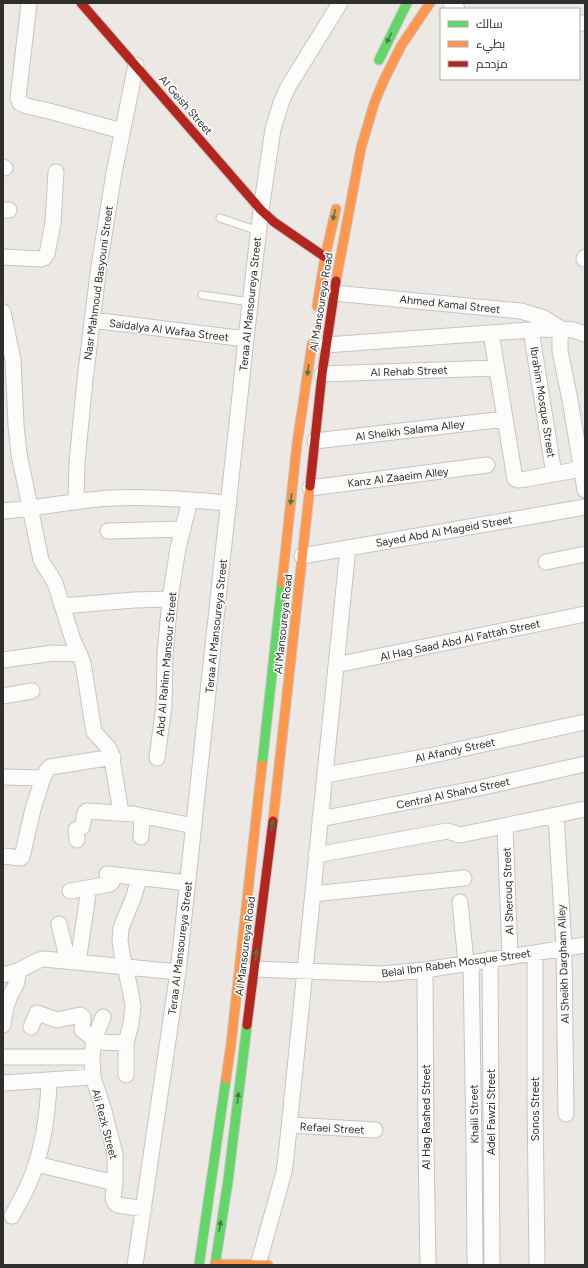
<svg xmlns="http://www.w3.org/2000/svg" width="588" height="1268" font-family="Figtree,Cairo,sans-serif">
<style>
.lines{fill:none;stroke-linecap:round;stroke-linejoin:round}
.lane-casing{stroke:#c5c4c5;stroke-width:9}
.street-casing{stroke:#c5c4c5;stroke-width:17}
.fast-casing{stroke:#c5c4c5;stroke-width:11}
.slow-casing{stroke:#c5c4c5;stroke-width:11}
.jam-casing{stroke:#c5c4c5;stroke-width:11}
.lane{stroke:#fcfcfb;stroke-width:7}
.street{stroke:#fcfcfb;stroke-width:15}
.fast{stroke:#63d668;stroke-width:9}
.slow{stroke:#ff974d;stroke-width:9}
.jam{stroke:#b3261e;stroke-width:9}
.oneway{fill:#467a48}
.labels{text-anchor:middle;stroke-width:3;stroke-linejoin:round;paint-order:stroke}
.street-label{font-size:11px;fill:#2e2e2e;stroke:#fff}
</style>
<rect width="100%" height="100%" fill="#ece8e4"/>
<g class="lines">
<defs>
<path id="lane" d="M220 218 258 231
M202 295 250 302"/>
<path id="street" d="M29 3 18 98 20 103 27 106 49 111 122 131
M451 3 457 9
M579 23H585
M3 167 5 168
M3 210H9
M3 257 41 259 44 258 47 254 53 223 56 172
M584 259 585 257
M334 293 521 311 544 318 560 328
M3 312 13 360 16 425 19 454 41 560C45 568 51 575 55 583L73 640 83 663 94 732 108 747 111 753 121 813
M92 320 246 339
M531 330 554 474
M491 333 515 479 518 480 526 479 581 469
M585 334C577 331 571 328 563 330L560 337V351L570 400 585 490
M326 345 544 329 563 330
M322 374 496 368
M315 441 505 419
M310 488 487 465
M76 502 77 462 85 380 98 273 114 173 136 65
M3 511C40 508 76 500 112 498 151 496 190 500 229 503
M108 531 183 529
M302 556 585 507
M546 562 585 554
M62 606 134 600 170 599
M3 660 53 653 80 654
M336 665 585 614
M3 696 32 691
M157 758 164 706 165 654 170 599 178 548 190 500
M325 775 429 756 585 722
M3 777 43 778 47 770 50 767 113 757
M556 815 564 948 566 1114
M320 819 479 788 585 764
M505 826 510 956
M141 837 142 816
M77 840 76 830 82 827 85 813 87 811 133 814 194 826
M316 855 447 831 460 835 585 809
M3 856 21 858 22 857 33 809 43 778
M107 874 188 883
M70 891 110 884 112 882 114 875
M313 894 464 878
M460 902 466 963
M59 924 68 961
M535 953V1100L537 1265
M490 959 492 1265
M78 962 89 888
M471 962 474 1144 475 1265
M254 969 382 974 425 970 585 945
M425 970 426 1147 428 1265
M3 975 18 971 39 960 44 959 178 972
M103 1017 94 1040 92 1057 93 1077 104 1111 115 1154V1183L113 1198 115 1203 118 1205 144 1209
M3 1025C4 1015 6 1005 10 996 15 986 18 984 18 971
M31 1027 37 1013 57 1020 80 1015 83 1017 82 1030 97 1042 126 1043
M3 1057H92
M126 1075V1043L131 1024 133 1006 130 989 122 954 120 941 121 928 134 896 139 878
M3 1083 93 1077
M290 1125 375 1130
M36 1164 115 1183
M12 1216C18 1205 24 1195 29 1183 43 1151 48 1115 49 1080
M135 1265 178 972 246 339 261 210 273 129 281 103 288 87 340 3
M258 1265 284 1172 286 1157 348 548"/>
<path id="fast" d="M379 60 407 3
M262 765 282 583
M199 1265 226 1079
M215 1265 228 1181 247 1025"/>
<path id="slow" d="M336 281 361 148 374 104 383 82 401 46 430 3
M317 306 325 257 336 209
M282 583 297 444 312 344
M273 821 310 486
M226 1079 231 1044 262 765
M215 1264 268 1265"/>
<path id="jam" d="M81 3 261 210 274 222 325 257
M310 486 322 374 336 281
M247 1025 273 821"/>
</defs>
<!-- lane casing -->
<use href="#lane" class="lane-casing"/>
<!-- street casing -->
<use href="#street" class="street-casing"/>
<!-- fast casing -->
<use href="#fast" class="fast-casing"/>
<!-- slow casing -->
<use href="#slow" class="slow-casing"/>
<!-- jam casing -->
<use href="#jam" class="jam-casing"/>
<!-- lane -->
<use href="#lane" class="lane"/>
<!-- street -->
<use href="#street" class="street"/>
<!-- fast -->
<use href="#fast" class="fast"/>
<!-- slow -->
<use href="#slow" class="slow"/>
<!-- jam -->
<use href="#jam" class="jam"/>
</g>
<!-- one-way arrows -->
<defs><path id="oneway-solid" d="M-6-.8H1V-3.2L6.5 0L1 3.2V.8H-6Z"/></defs>
<g class="oneway">
<use href="#oneway-solid" transform="translate(389 38) rotate(116)"/>
<use href="#oneway-solid" transform="translate(334 215) rotate(103)"/>
<use href="#oneway-solid" transform="translate(308 370) rotate(98)"/>
<use href="#oneway-solid" transform="translate(291 499) rotate(96)"/>
<use href="#oneway-solid" transform="translate(272 826) rotate(-83)"/>
<use href="#oneway-solid" transform="translate(256 955) rotate(-83)"/>
<use href="#oneway-solid" transform="translate(238 1098) rotate(-83)"/>
<use href="#oneway-solid" transform="translate(220 1226) rotate(-81)"/>
</g>
<g class="labels">
<!-- street labels -->
<g class="street-label">
<text transform="translate(186 105) rotate(49)" y="4">Al Geish Street</text>
<text transform="translate(98 283) rotate(-82)" y="4">Nasr Mahmoud Basyouni Street</text>
<text transform="translate(321 302) rotate(-81)" y="4">Al Mansoureya Road</text>
<text transform="translate(250 304) rotate(-84)" y="4">Teraa Al Mansoureya Street</text>
<text transform="translate(450 304) rotate(6)" y="4">Ahmed Kamal Street</text>
<text transform="translate(169 330) rotate(7)" y="4">Saidalya Al Wafaa Street</text>
<text transform="translate(409 371) rotate(-2)" y="4">Al Rehab Street</text>
<text transform="translate(543 402) rotate(81)" y="4">Ibrahim Mosque Street</text>
<text transform="translate(410 430) rotate(-7)" y="4">Al Sheikh Salama Alley</text>
<text transform="translate(398 477) rotate(-7)" y="4">Kanz Al Zaaeim Alley</text>
<text transform="translate(444 531) rotate(-10)" y="4">Sayed Abd Al Mageid Street</text>
<text transform="translate(283 624) rotate(-84)" y="4">Al Mansoureya Road</text>
<text transform="translate(216 626) rotate(-84)" y="4">Teraa Al Mansoureya Street</text>
<text transform="translate(460 640) rotate(-12)" y="4">Al Hag Saad Abd Al Fattah Street</text>
<text transform="translate(166 664) rotate(-85)" y="4">Abd Al Rahim Mansour Street</text>
<text transform="translate(455 750) rotate(-12)" y="4">Al Afandy Street</text>
<text transform="translate(453 793) rotate(-12)" y="4">Central Al Shahd Street</text>
<text transform="translate(508 891) rotate(-92)" y="4">Al Sherouq Street</text>
<text transform="translate(245 946) rotate(-83)" y="4">Al Mansoureya Road</text>
<text transform="translate(180 948) rotate(-83)" y="4">Teraa Al Mansoureya Street</text>
<text transform="translate(456 963) rotate(-8)" y="4">Belal Ibn Rabeh Mosque Street</text>
<text transform="translate(563 964) rotate(-92)" y="4">Al Sheikh Dargham Alley</text>
<text transform="translate(535 1109) rotate(-90)" y="4">Sonos Street</text>
<text transform="translate(491 1112) rotate(-90)" y="4">Adel Fawzi Street</text>
<text transform="translate(474 1114) rotate(-91)" y="4">Khalil Street</text>
<text transform="translate(426 1117) rotate(-90)" y="4">Al Hag Rashed Street</text>
<text transform="translate(105 1124) rotate(75)" y="4">Ali Rezk Street</text>
<text transform="translate(332 1128) rotate(3)" y="4">Refaei Street</text>
</g>
</g>
<!-- border -->
<rect width="588" height="1268" fill="none" stroke="#2e2e2e" stroke-width="8"/>
<!-- legend -->
<rect x="440" y="8" width="140" height="72" fill="#ffffff" stroke="#ababab"/>
<rect x="448" y="21" width="20" height="6" fill="#63d668" stroke="#ababab"/>
<text x="476" y="28" font-size="12" fill="#2e2e2e">سالك</text>
<rect x="448" y="41" width="20" height="6" fill="#ff974d" stroke="#ababab"/>
<text x="476" y="48" font-size="12" fill="#2e2e2e">بطيء</text>
<rect x="448" y="61" width="20" height="6" fill="#b3261e" stroke="#ababab"/>
<text x="476" y="68" font-size="12" fill="#2e2e2e">مزدحم</text>
</svg>
